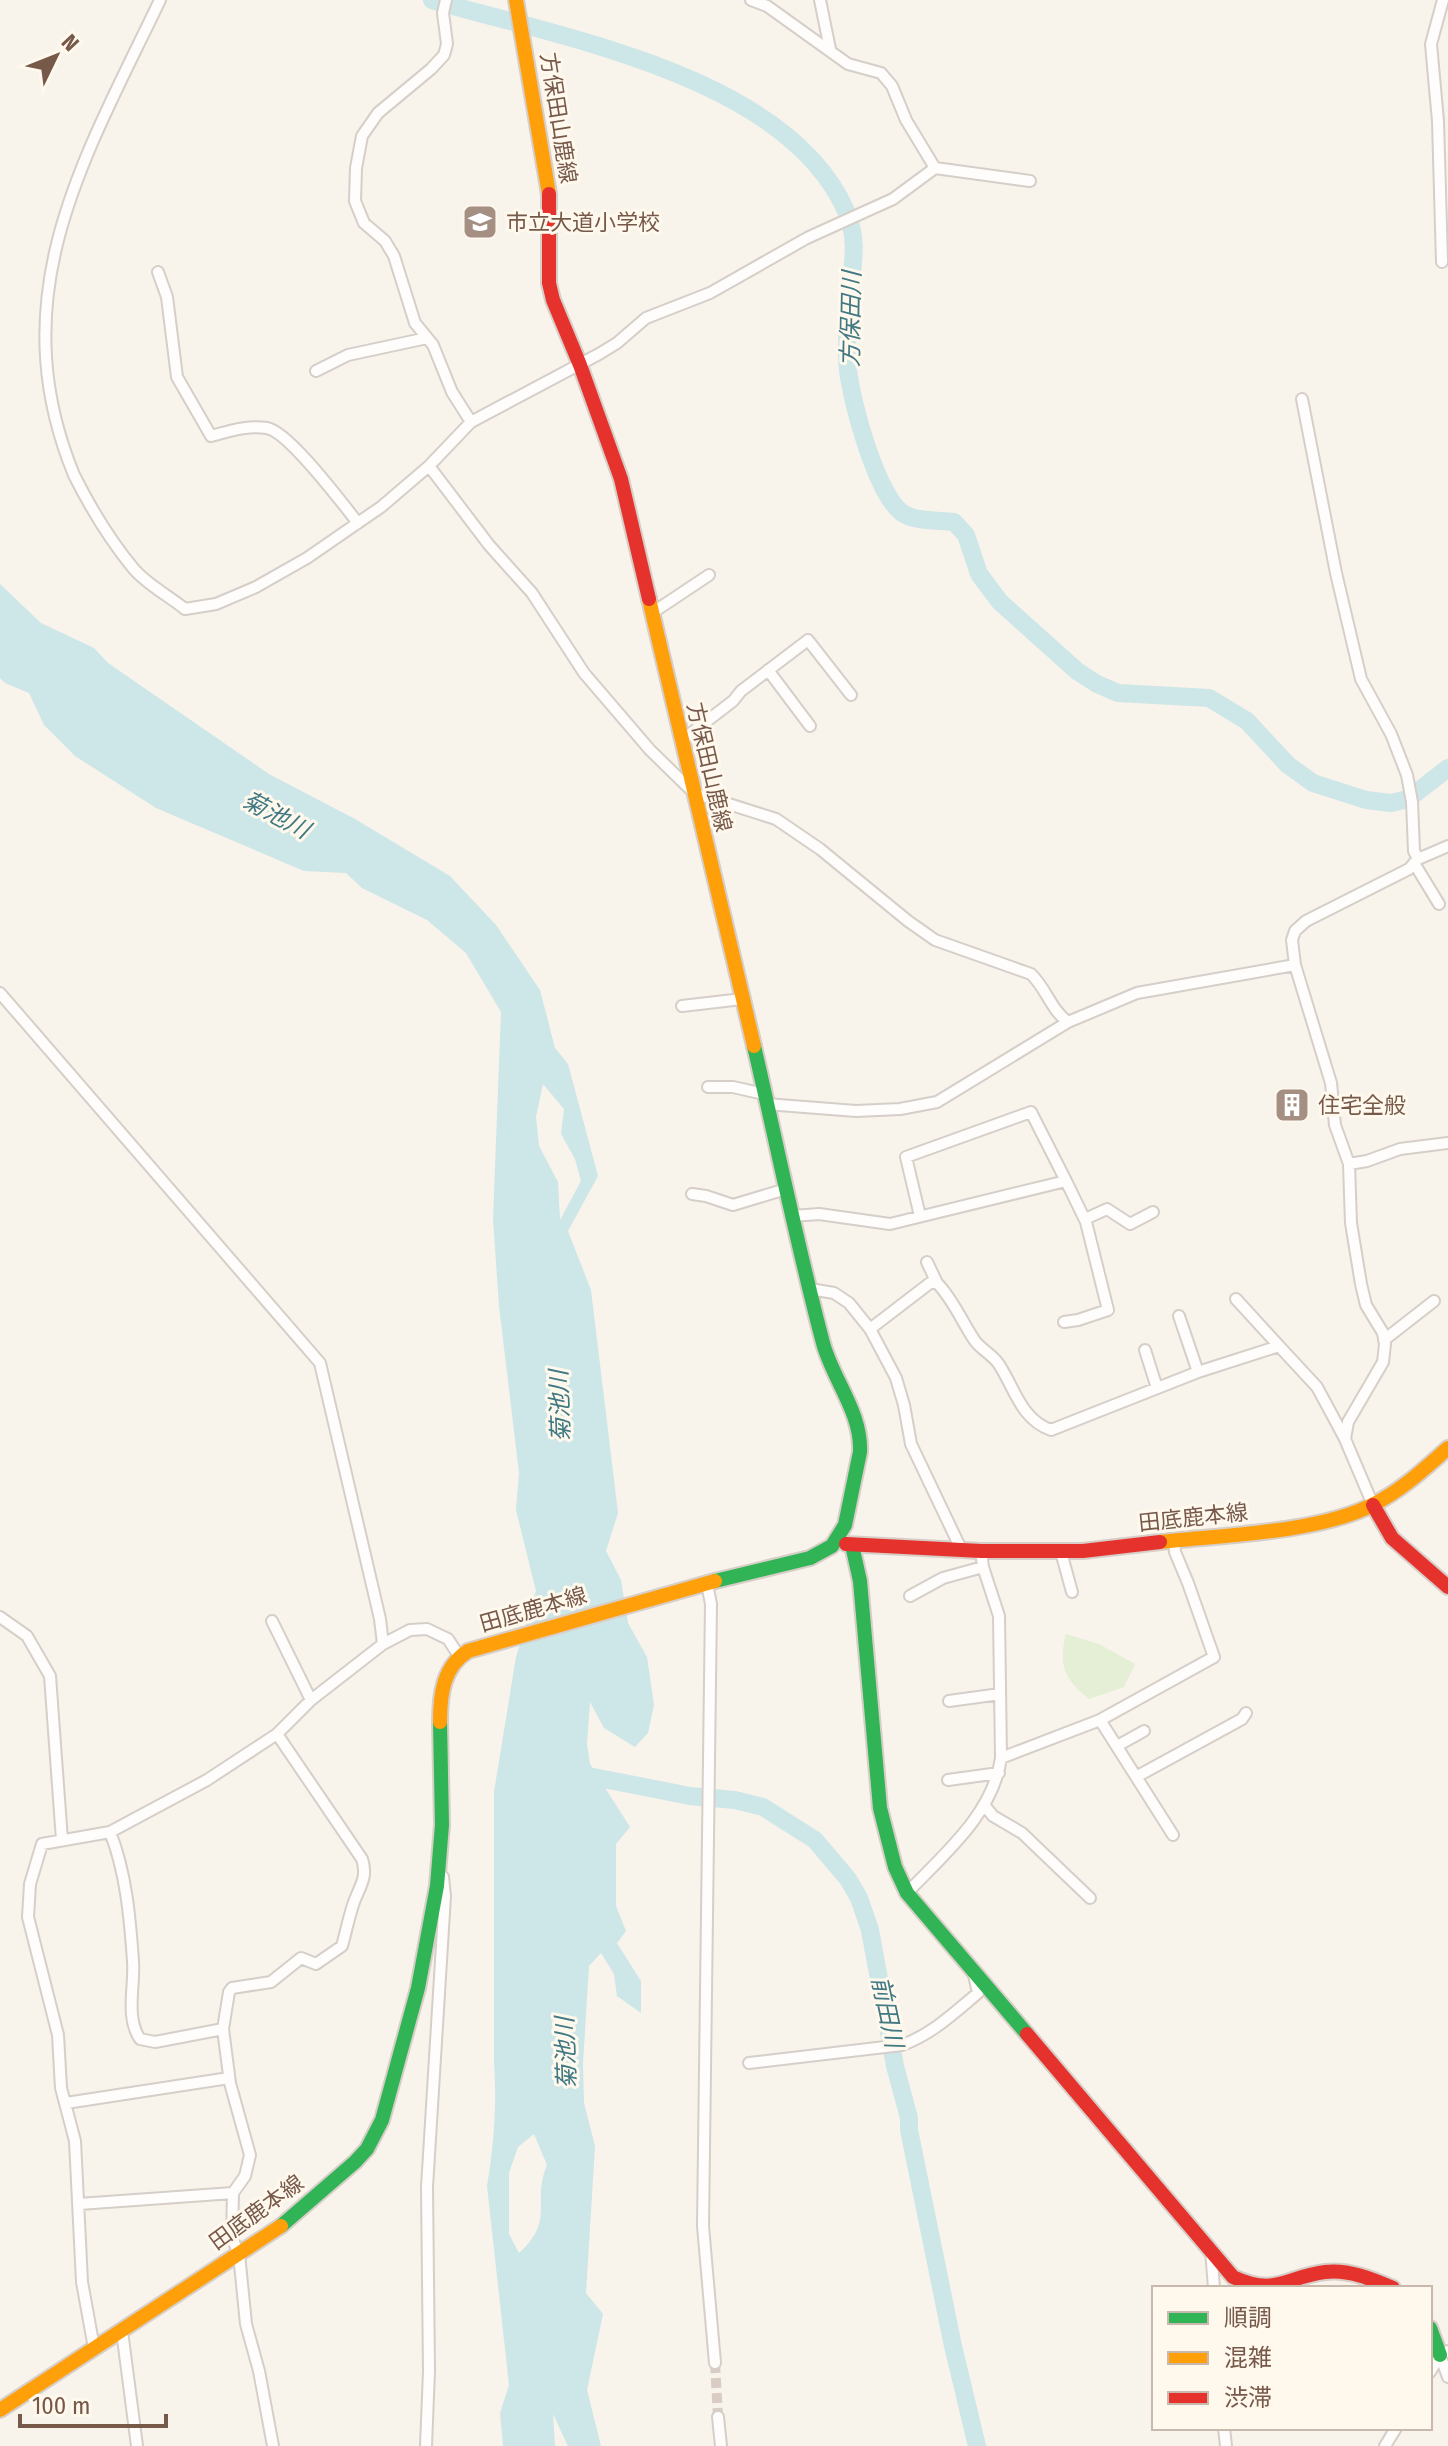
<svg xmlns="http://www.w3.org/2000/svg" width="1448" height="2446" font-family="'Fira Sans Condensed','Noto Sans JP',sans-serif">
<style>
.green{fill:#e4efd6}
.water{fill:#cde6e8;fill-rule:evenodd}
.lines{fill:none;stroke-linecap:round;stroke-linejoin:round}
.river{stroke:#cde6e8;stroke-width:18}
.street-tunnel{stroke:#d8ccc3;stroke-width:10;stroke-dasharray:10 5;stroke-linecap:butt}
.street-casing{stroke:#d6cec8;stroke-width:14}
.fast-casing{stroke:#d7cec8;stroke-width:18}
.slow-casing{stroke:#d7cec8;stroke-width:18}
.jam-casing{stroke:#d7cec8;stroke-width:18}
.street{stroke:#fefdfc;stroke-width:10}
.fast{stroke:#30b455;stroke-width:14}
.slow{stroke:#ff9f0a;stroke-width:14}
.jam{stroke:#e5322d;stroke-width:14}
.labels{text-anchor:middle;stroke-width:6;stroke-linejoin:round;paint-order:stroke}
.street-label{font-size:22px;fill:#77594a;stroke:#fff8ed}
.poi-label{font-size:22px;fill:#77594a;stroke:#fff8ed;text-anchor:start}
.water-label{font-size:24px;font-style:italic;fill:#407983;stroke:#fff8ed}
</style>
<rect width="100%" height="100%" fill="#f8f3eb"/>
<!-- green -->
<path class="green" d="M1066 1634 1099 1644 1135 1664 1124 1687 1089 1699C1064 1679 1058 1665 1066 1634Z"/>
<!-- water -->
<path class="water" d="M0 584 41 623 94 648 108 663 269 774 355 819 450 876 496 925 540 990 555 1048 568 1064 598 1176 568 1231 591 1290 618 1513 606 1551 621 1580 628 1623 647 1657 654 1705 648 1733 635 1747 604 1728 590 1702 587 1744 590 1764 630 1827 616 1844V1906L626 1931 617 1943 641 1981V2013L617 1996 614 1974 601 1953 589 1966 583 2064 584 2103 595 2146 586 2293 603 2314 587 2390 601 2446H568L553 2414 555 2446H503L500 2413 509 2385 487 2186C494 2145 497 2104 494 2062V1792L516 1657 536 1591 516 1510 519 1473 499 1306 493 1219 501 1012 466 953 427 920 362 888 346 873 304 871 156 808 75 756 44 725 29 693 5 683 0 678ZM543 1084 564 1109 561 1134 575 1159 581 1181 560 1220 558 1182 539 1146 536 1117ZM534 2134 547 2165C531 2203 556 2219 519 2253L509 2234V2173L518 2147Z"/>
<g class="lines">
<!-- river -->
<path class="river" d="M432 0C559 37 787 76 846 211 857 237 854 256 851 282 848 306 847 331 847 355 846 386 875 492 901 512 914 522 938 520 954 522L966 535 979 574 1000 602 1077 671 1097 684 1118 693 1209 698 1247 721 1288 765 1313 783 1366 800 1391 803 1408 799 1448 768
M578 1774 690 1796 735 1800 763 1807 815 1840 848 1879 859 1898 870 1930 895 2066 909 2118V2130L953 2346 977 2446"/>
<!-- street-tunnel -->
<path class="street-tunnel" d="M715 2363 718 2417"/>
<defs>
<path id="street" d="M160 0C84 159 0 295 74 475 90 507 110 540 133 568 146 584 169 596 185 609L216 604 256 587 307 558 381 507 429 466 471 422 599 354 617 343 646 318 710 293 807 238 893 199 935 168 1030 181
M446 0 443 13 447 44 444 55 431 69 378 113 362 136 356 168 355 201 364 223 385 241 394 256 415 323 433 345 452 392 471 422
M751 0 767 6 848 64 881 73 892 86 906 120 935 168
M820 0 830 49
M1442 262 1438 121 1431 44 1443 0
M158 272 167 297 177 377 211 436C230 431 247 425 267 428 289 432 342 503 358 523
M316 371 348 355 427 338
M1302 399 1336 573 1361 679 1391 734 1407 775 1412 802 1414 851 1418 859
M429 466 489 545 532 593 584 673 650 750 694 793 776 819 820 849 908 921 935 940 1031 974C1046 988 1051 1010 1068 1022L1137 993 1295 965
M652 613 709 575
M768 670 810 726
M681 741 733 701 741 691 808 640 851 695
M1414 863 1439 904
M0 993 320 1363 380 1619 383 1644
M682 1006 742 999
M708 1087H733L764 1094
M766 1104 856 1111 900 1109 937 1102 1068 1022
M1349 1164 1367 1161 1400 1149 1448 1143
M692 1194 706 1196 733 1205 786 1189
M792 1216 819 1214 890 1224 1066 1181 1086 1222 1108 1310 1078 1320 1064 1322
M920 1216 906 1157 1031 1112 1066 1181
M1085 1219 1107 1209 1130 1224 1153 1212
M927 1262 937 1283
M810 1289 834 1293 849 1303 870 1329 896 1378 904 1405 911 1444 961 1549
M1236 1299 1279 1346
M1179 1316 1198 1372
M870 1329 930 1283H937C953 1299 962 1322 975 1341 981 1349 991 1354 998 1363 1014 1386 1020 1419 1051 1430L1198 1372 1279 1346 1317 1387 1345 1439 1373 1505
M1384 1340 1434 1301
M1145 1350 1157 1388
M1345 1439 1348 1422 1383 1362 1385 1344 1383 1333 1366 1305 1361 1284 1351 1223 1349 1164 1335 1125 1331 1083 1295 965 1292 940 1295 931 1306 921 1409 869 1418 859 1448 846
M1061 1552 1072 1592
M707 1584 711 1604 703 2226 715 2363
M910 1596 943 1578 983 1567
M0 1617 27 1636 50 1676 62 1840
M272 1621 311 1700
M949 1701 1000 1694
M1100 1720 1173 1835
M1117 1746 1144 1731
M1001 1758 1100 1720 1214 1657 1188 1583 1175 1552 1174 1541
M1136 1777 1242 1719 1246 1713
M948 1780 999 1773
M984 1805 993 1816 1022 1833 1090 1898
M110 1832C126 1872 130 1918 133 1961 135 1986 125 2017 140 2039L155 2042 223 2029
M907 1893C944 1854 993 1814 1001 1758L999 1616 983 1567 981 1551
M749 2063 902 2045C931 2035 954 2013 978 1993L974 1975
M66 2103 229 2078
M79 2204 233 2193
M1211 2250 1214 2288
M122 2331 137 2446
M94 2348 82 2282 75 2141 61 2088 58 2035 28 1917 30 1884 42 1844 110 1832 207 1780 277 1734 311 1700 383 1644 410 1630 427 1629 448 1639 459 1656
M1440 2355 1448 2377
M1430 2372 1440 2355 1448 2351
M718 2417 721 2446
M1224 2428 1226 2446
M273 2446 259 2371 246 2324 239 2254 232 2238 233 2193 245 2176 250 2155 230 2083 223 2029 229 1992 232 1988 271 1982 301 1958 316 1964 342 1946C346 1932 349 1916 354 1902 360 1886 368 1877 362 1859L277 1734
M426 2446 429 2371 427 2187 445 1896 443 1877
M1385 2446 1396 2428"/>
<path id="fast" d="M852 1545 860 1581 880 1808 895 1867 907 1893 1027 2034
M715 1581 810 1558 832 1546 845 1525 860 1452C862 1413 833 1380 823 1343 797 1245 777 1145 754 1046
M281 2226 355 2162 367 2149 382 2120 418 1988 437 1886 442 1825 440 1722
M1430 2328 1440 2355"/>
<path id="slow" d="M516 0 549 194
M649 599 754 1046
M1160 1542C1222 1535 1320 1533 1374 1504 1402 1490 1424 1469 1448 1448
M440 1722C440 1694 443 1667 468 1651L715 1581
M0 2410 281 2226"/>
<path id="jam" d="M549 194V283L553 300 580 365 621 479 649 599
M1373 1505 1392 1538 1448 1587
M846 1544 981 1551H1083L1160 1542
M1027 2034 1233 2277C1276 2297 1285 2277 1325 2272 1348 2269 1372 2279 1393 2288"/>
</defs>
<!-- street casing -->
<use href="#street" class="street-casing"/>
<!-- fast casing -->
<use href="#fast" class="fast-casing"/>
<!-- slow casing -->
<use href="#slow" class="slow-casing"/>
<!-- jam casing -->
<use href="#jam" class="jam-casing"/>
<!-- street -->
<use href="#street" class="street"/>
<!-- fast -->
<use href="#fast" class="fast"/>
<!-- slow -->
<use href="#slow" class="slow"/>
<!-- jam -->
<use href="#jam" class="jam"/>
</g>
<!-- icons -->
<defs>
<symbol id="school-square" viewBox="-11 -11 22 22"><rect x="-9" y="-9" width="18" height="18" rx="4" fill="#a48f82" stroke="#fff8ed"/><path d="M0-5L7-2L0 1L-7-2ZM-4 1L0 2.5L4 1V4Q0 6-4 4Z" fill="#fff"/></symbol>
<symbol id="building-square" viewBox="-11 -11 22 22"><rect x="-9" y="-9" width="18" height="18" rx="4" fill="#a48f82" stroke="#fff8ed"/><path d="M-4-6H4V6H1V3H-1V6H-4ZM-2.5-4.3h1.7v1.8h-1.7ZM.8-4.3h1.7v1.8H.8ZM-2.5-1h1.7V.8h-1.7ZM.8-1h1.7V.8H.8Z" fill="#fff"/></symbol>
</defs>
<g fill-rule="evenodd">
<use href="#school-square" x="460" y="202" width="40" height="40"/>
<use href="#building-square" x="1272" y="1085" width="40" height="40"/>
</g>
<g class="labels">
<!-- street labels -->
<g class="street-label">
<text transform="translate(559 118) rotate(81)" y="8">方保田山鹿線</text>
<text transform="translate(710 767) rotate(77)" y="8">方保田山鹿線</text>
<text transform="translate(1193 1517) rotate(-6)" y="8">田底鹿本線</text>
<text transform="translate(533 1609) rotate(-16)" y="8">田底鹿本線</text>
<text transform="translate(256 2212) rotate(-36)" y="8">田底鹿本線</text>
</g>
<!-- poi labels -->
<g class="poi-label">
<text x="506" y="230">市立大道小学校</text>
<text x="1318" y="1113">住宅全般</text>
</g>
<!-- water labels -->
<g class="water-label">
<text transform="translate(851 319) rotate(-89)" y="8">方保田川</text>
<text transform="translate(276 815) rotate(28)" y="8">菊池川</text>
<text transform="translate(560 1406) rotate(-92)" y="8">菊池川</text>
<text transform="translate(887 2012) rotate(78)" y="8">前田川</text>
<text transform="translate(566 2053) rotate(-92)" y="8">菊池川</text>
</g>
</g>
<!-- legend -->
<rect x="1152" y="2286" width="280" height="144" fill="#fff8ed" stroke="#c9b8ac" stroke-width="2"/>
<rect x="1168" y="2312" width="40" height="12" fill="#30b455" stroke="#c9b8ac" stroke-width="2"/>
<text x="1224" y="2326" font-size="24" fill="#77594a">順調</text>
<rect x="1168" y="2352" width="40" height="12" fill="#ff9f0a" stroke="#c9b8ac" stroke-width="2"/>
<text x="1224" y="2366" font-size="24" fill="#77594a">混雑</text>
<rect x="1168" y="2392" width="40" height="12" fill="#e5322d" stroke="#c9b8ac" stroke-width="2"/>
<text x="1224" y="2406" font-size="24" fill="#77594a">渋滞</text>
<!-- north arrow -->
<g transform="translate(56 56) rotate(47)" stroke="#fff8ed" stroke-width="6" paint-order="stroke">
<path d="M0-6L14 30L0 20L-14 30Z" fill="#77594a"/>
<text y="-12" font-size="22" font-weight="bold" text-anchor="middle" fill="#77594a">N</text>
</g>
<!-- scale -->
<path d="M20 2414v12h146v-12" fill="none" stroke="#77594a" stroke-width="4"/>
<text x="32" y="2414" font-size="24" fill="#77594a" stroke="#fff8ed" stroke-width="6" paint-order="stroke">100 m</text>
</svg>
